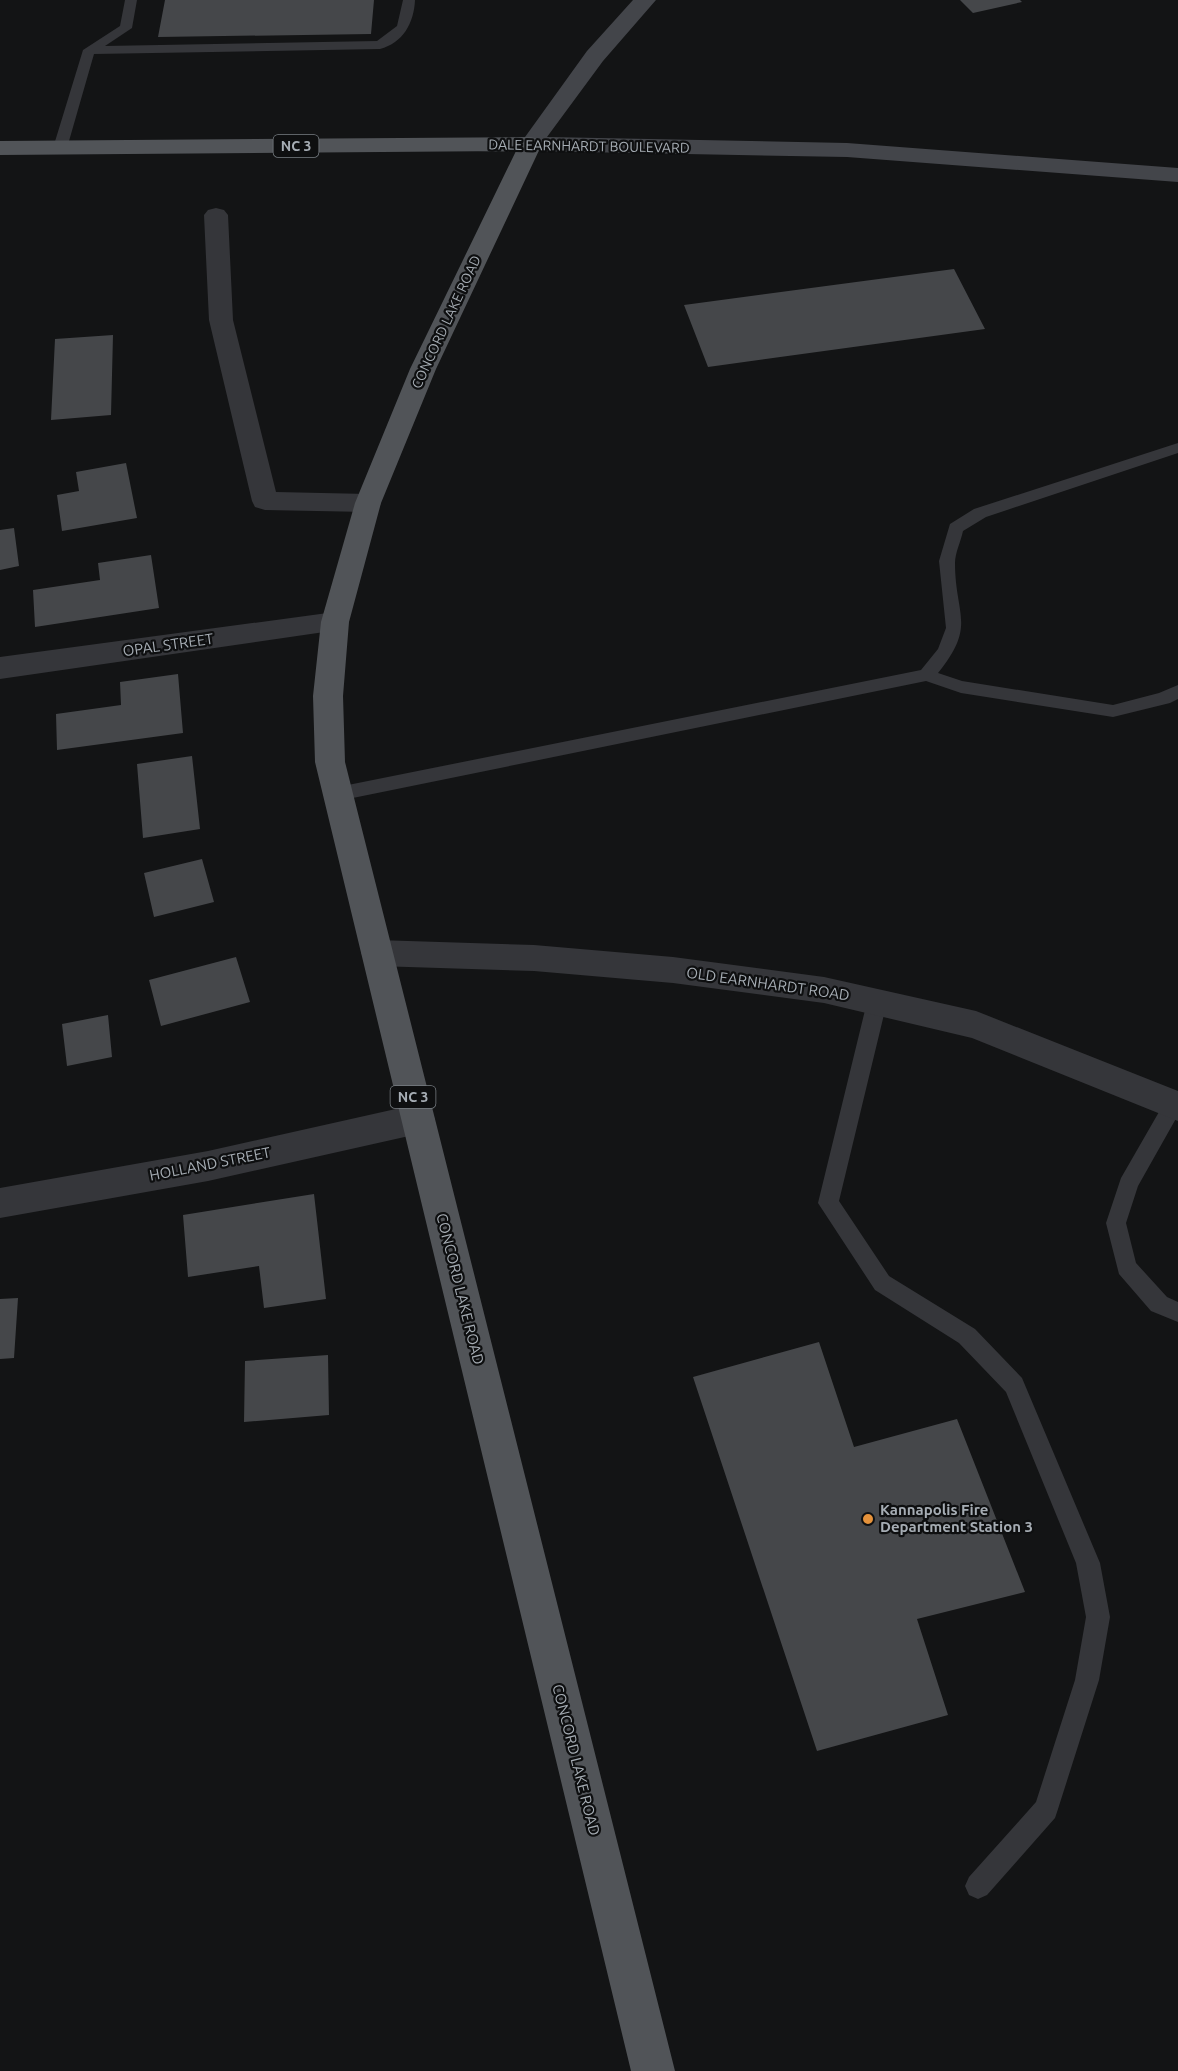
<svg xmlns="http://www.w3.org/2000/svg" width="1178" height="2071" font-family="Ubuntu,sans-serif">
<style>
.building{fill:#45474a}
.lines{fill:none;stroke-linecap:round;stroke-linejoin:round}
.lane{fill:#35363a;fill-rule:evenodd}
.street{fill:#35363a;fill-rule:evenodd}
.secondary{fill:#43454a;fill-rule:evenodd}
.primary{fill:#515458;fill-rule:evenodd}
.poi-dot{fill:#e5923b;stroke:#0e0f10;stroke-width:2}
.labels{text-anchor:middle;stroke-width:4.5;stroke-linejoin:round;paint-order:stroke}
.shield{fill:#0e0f10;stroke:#787e83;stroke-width:1.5}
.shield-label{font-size:14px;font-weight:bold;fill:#a6adb4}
.far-street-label{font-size:14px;fill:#a6adb4;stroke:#0e0f10}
.street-label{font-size:15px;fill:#a6adb4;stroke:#0e0f10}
.poi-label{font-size:15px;font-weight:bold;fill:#a6adb4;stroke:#0e0f10;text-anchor:start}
</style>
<rect width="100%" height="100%" fill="#131415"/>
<!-- building -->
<path class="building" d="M165 0H374L371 34 158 37Z
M960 0H1020L1022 2 973 13Z
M954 269 985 329 708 367 684 305Z
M113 335 111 415 51 420 55 339Z
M126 463 137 518 62 531 57 495 79 491 76 472Z
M14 528 19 566 0 570V530Z
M151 555 159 608 35 627 33 590 100 580 98 563Z
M178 674 183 733 57 750 56 714 121 705 120 682Z
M192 756 200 829 143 838 137 764Z
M202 859 214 902 154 917 144 873Z
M236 957 250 1002 161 1026 149 980Z
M108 1015 112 1057 67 1066 62 1024Z
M314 1194 326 1299 264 1308 259 1266 188 1277 183 1215Z
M18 1298 14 1358 0 1359V1299Z
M819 1342 854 1447 957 1419 1025 1592 917 1619 948 1715 817 1751 693 1377Z
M328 1355 329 1415 244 1422 245 1361Z"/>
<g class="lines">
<!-- lane -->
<path class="lane" d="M125 0H137L132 28 105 46 377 41 397 26 403 0H415C414 23 403 43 380 49L94 54 67 148 60 152 55 151 53 148 83 50 120 26Z
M1178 443V453L986 517 963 531C961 541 955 553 955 563 955 615 977 625 938 673L962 681 1113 705 1159 693 1178 685V699L1170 703 1113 717 961 693 926 681 338 801 332 799 329 794 332 789 338 787 921 670 938 649 946 628 939 561 950 524 974 509Z
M877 994 884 996 887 1002 839 1201 889 1276 975 1329 1022 1378 1100 1563 1110 1617 1099 1680 1058 1809 1055 1818 987 1895 978 1899 969 1895 965 1886 969 1877 1036 1802 1075 1680 1086 1617 1076 1563 1006 1392 959 1343 875 1290 818 1203 867 1002 870 996Z
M1174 1095 1178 1097V1115L1138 1186 1126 1223 1136 1263 1167 1297 1178 1302V1322L1151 1311 1119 1274 1106 1223 1121 1178 1167 1098Z"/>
<!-- street -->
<path class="street" d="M216 208 224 210 228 215 233 320 276 492 368 494 378 496 381 503 378 510 368 512 265 510 255 507 252 501 209 320 204 215 208 210Z
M335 612 345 615 349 622 345 629 0 679V657Z
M377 940 534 945 673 957 824 977 976 1011 1178 1091V1121L972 1038 824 1003 673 983 534 971 377 966 366 962 361 953 366 944Z
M418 1104 430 1109 435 1119 430 1129 418 1134 208 1181 0 1218V1188L208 1151Z"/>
<!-- secondary -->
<path class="secondary" d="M633 0H656L603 61 547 137 847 143 1178 168V182L847 157 531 151 523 149 520 144 587 51Z"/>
<!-- primary -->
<path class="primary" d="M531 137 539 139 542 144 436 369 381 503 349 622 343 696 345 762 675 2071H631L315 762 313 696 321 622 355 503 410 369 516 151 0 155V141Z"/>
</g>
<!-- markers -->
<circle class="poi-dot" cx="868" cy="1519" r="6"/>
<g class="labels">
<!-- shield labels -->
<g class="shield">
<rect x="273.5" y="135" width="45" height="22" rx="4.5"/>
<rect x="390.5" y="1086" width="45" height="22" rx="4.5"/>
</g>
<g class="shield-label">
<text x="296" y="151">NC 3</text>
<text x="413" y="1102">NC 3</text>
</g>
<!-- far-street labels -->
<g class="far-street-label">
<text transform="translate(589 146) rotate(1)" y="5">DALE EARNHARDT BOULEVARD</text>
<text transform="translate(446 322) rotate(-65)" y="5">CONCORD LAKE ROAD</text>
</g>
<!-- street labels -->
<g class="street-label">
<text transform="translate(168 645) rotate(-8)" y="5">OPAL STREET</text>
<text transform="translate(768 984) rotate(8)" y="5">OLD EARNHARDT ROAD</text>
<text transform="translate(210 1164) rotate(-11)" y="5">HOLLAND STREET</text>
<text transform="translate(460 1289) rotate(76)" y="5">CONCORD LAKE ROAD</text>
<text transform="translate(576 1760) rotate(76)" y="5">CONCORD LAKE ROAD</text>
</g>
<!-- poi labels -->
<g class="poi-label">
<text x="880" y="1515">Kannapolis Fire<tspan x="880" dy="17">Department Station 3</tspan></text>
</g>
</g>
</svg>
